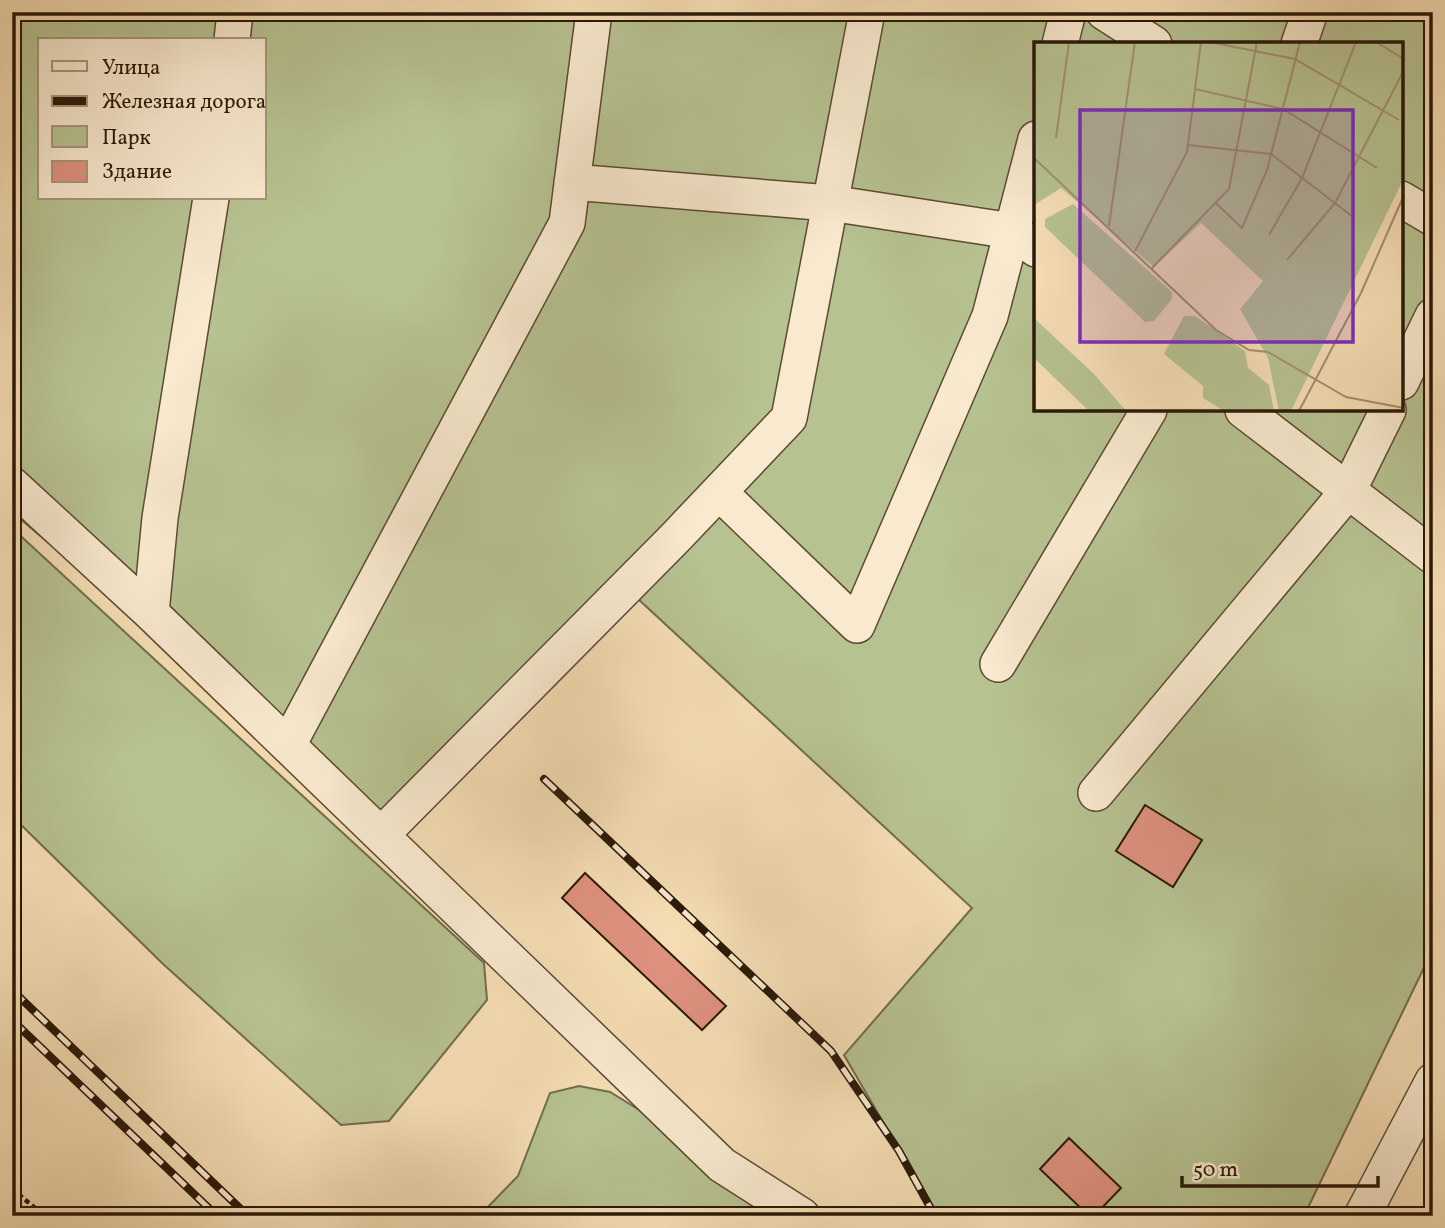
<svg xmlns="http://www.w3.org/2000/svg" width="1445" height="1228" font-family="Vollkorn,serif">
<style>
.green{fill:#b7c291;stroke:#706d4d;stroke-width:2;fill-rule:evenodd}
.building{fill:#df927f;stroke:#291809;stroke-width:2}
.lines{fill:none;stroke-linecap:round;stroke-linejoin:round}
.minor-casing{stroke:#5c4a34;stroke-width:38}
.path{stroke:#291809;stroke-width:4.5;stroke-dasharray:5 3.5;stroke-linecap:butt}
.minor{stroke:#f9eacf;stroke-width:35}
.rail-casing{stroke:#291809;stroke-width:8}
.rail{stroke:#f9eacf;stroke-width:5;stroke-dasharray:16;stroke-linecap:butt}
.inset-road{fill:none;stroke:#a48f70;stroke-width:2}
.view{fill:#7b2cbf;fill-opacity:0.15;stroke:#7b2cbf;stroke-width:3.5}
.inset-edge{fill:none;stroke:#291809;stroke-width:3.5}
</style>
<rect width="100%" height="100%" fill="#f6deb5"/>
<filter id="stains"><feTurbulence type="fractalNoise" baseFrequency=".00286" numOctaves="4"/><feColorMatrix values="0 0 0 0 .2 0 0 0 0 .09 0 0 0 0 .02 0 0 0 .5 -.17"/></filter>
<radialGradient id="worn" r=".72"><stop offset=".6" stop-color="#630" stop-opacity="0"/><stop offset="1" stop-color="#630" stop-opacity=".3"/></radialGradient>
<!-- green -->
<path class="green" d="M12 12H1433V949L1304 1216H938L844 1055 972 908 637 598 393 833 12 512ZM40 40H264V198H40ZM1036 44H1401V410H1036Z
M12 528 484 963 487 1000 389 1121 341 1125 162 963 12 816Z
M579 1086 610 1092 662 1124 781 1216H479L518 1176 550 1093Z"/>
<!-- building -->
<path class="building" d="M1145 805 1202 840 1173 887 1116 851Z
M585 873 726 1006 702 1030 562 898Z
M1069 1138 1121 1188 1094 1216H1089L1040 1169Z"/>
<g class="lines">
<defs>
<path id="minor" d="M1104 12 1154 44
M232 40 235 12
M1060 44 1068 12
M1299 44 1310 12
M572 182 830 203 1012 231 1036 249
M1401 199 1433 218
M1401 382 1433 316
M1243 410 1433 556
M12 485 151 613 722 1165 802 1216
M719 492 857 625 990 316 1036 139
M151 613 160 518 211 198
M998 664 1149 410
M288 745 567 223 594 12
M1096 793 1348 491 1388 410
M381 835 675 538 789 418 867 12
M1362 1216 1433 1081"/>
</defs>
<!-- minor casing -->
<use href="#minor" class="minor-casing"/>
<!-- path -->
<path class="path" d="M12 1189 45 1216"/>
<!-- minor -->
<use href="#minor" class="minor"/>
<defs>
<path id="rail" d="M544 779 831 1051 899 1151 935 1216
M12 990 248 1216
M12 1020 217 1216"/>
</defs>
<!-- rail casing -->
<use href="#rail" class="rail-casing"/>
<!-- rail -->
<use href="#rail" class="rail"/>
</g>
<!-- overview -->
<g transform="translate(1034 42)">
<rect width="369" height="369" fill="#f6deb5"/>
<path d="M0 0H369V138L257 369H245L234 316 206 267 229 239 167 181 120 225 27 146 0 163ZM39 162 138 250V257L120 279 111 280 11 185V177ZM150 274H161L211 309 214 326 235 343 240 369H190L169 356V344L130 312ZM0 276 60 332 92 369H55L0 316Z" fill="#b7c291"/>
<path class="inset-road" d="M176 0 261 17 365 78M342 0 370 17M161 47 249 67 343 126M22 96 35 0M154 103 237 112 319 175M0 116 182 288 215 308 234 310 312 355 370 366M182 161 208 186 233 128 266 0M75 184 101 0M235 193 268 136 322 0M101 209 153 110 167 0M253 218 301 161 370 28M118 226 195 147 223 0M265 369 327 251 370 153"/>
<path class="view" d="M46 68H319V300H46Z"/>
<rect width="369" height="369" class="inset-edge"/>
</g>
<!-- margin -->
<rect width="1445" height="1228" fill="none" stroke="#f6deb5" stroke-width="42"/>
<rect x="14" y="14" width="1417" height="1200" fill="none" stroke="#291809" stroke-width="3.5"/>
<rect x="21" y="21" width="1403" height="1186" fill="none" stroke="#291809" stroke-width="2"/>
<!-- legend -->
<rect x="38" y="38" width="228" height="161" fill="#f9eacf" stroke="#a69680" stroke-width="2"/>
<rect x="52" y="61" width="35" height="10" fill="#f9eacf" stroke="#a69680" stroke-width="2"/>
<text x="102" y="74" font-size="21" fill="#291809">Улица</text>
<rect x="52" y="96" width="35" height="10" fill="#291809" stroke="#a69680" stroke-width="2"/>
<text x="102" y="108" font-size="21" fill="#291809">Железная дорога</text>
<rect x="52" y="126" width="35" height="21" fill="#b7c291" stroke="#a69680" stroke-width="2"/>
<text x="102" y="144" font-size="21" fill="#291809">Парк</text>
<rect x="52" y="161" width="35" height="21" fill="#df927f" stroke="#a69680" stroke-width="2"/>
<text x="102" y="178" font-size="21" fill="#291809">Здание</text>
<!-- scale -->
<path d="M1182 1176v10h196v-10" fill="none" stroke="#291809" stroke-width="3.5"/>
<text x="1193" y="1176" font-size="21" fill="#291809" stroke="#f9eacf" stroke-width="5" paint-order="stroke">50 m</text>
<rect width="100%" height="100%" filter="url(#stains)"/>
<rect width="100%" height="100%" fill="url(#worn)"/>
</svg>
